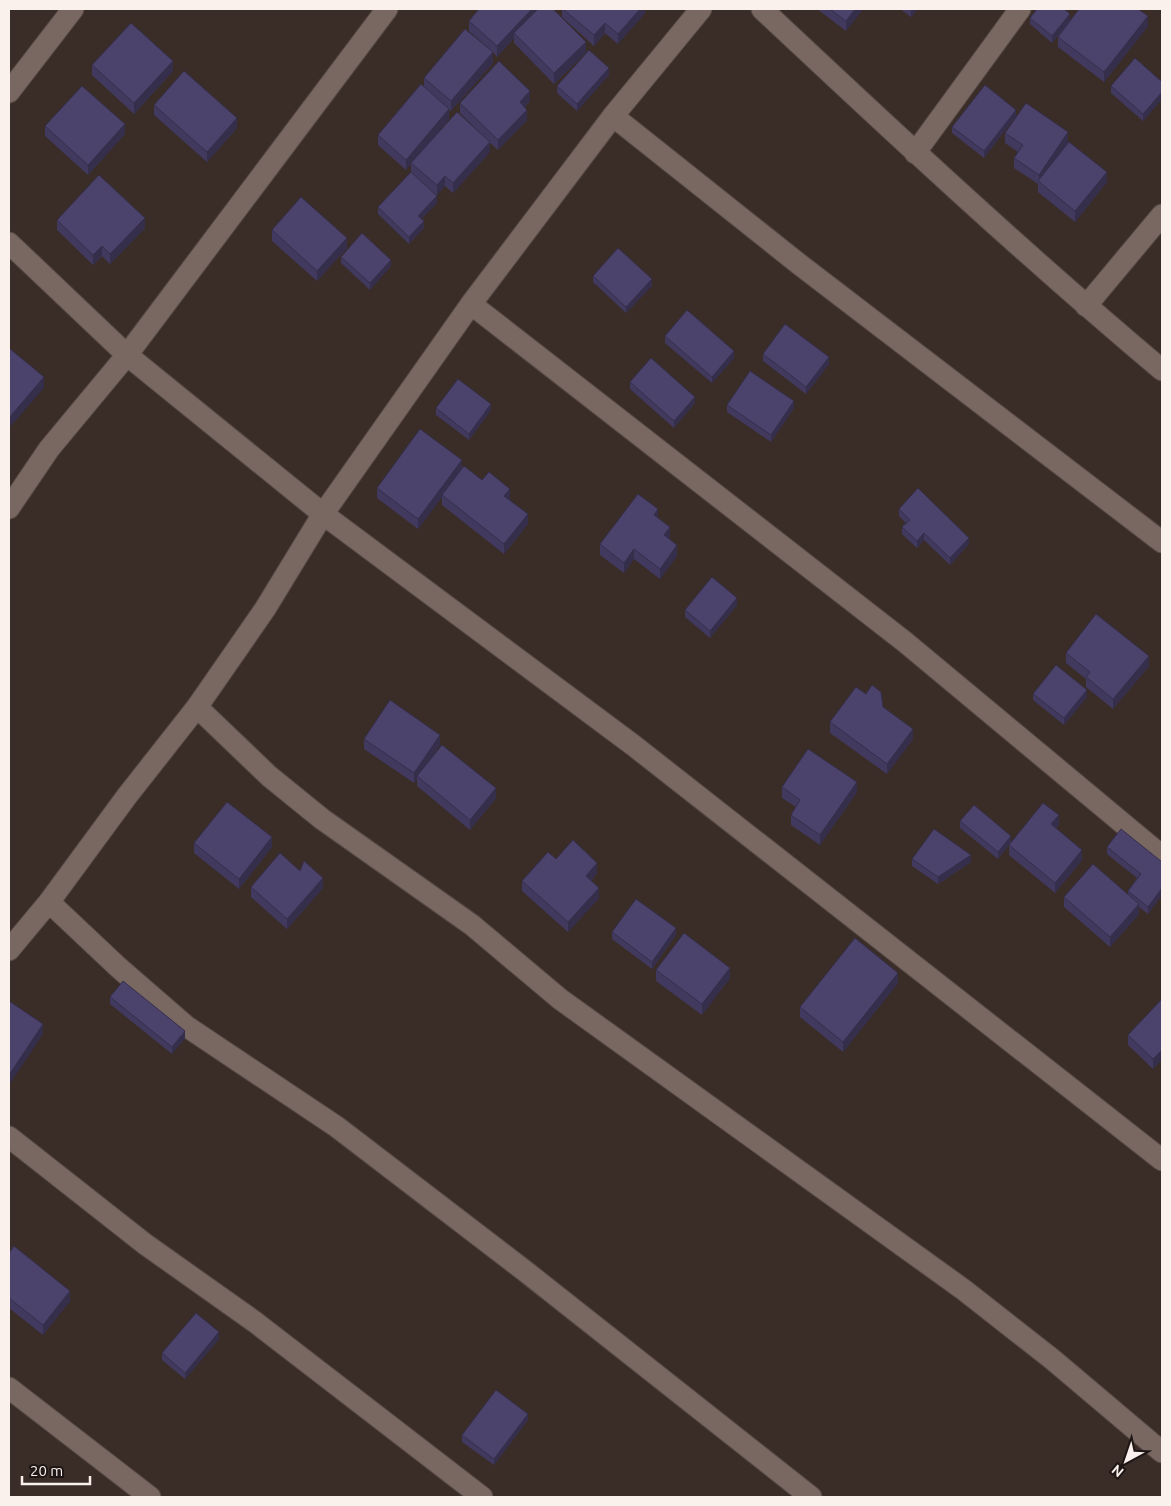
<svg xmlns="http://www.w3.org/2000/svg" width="1171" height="1506" font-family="Ubuntu,sans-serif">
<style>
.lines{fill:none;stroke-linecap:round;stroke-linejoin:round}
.street-casing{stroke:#554945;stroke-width:23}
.street{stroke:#796862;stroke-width:21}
.wall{fill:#413a5e}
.shaded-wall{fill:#352f4c}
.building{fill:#4c436d;stroke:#352f4c}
</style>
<rect width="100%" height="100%" fill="#3a2c27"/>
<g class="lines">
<defs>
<path id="street" d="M762 9C893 132 1024 254 1162 370
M9 92 73 9
M613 116 799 264 1162 542
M915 153 1020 9
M9 243 127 355 323 514 633 745 1162 1160
M471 304 905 642 1162 856
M1086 306 1162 215
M9 508 49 449 127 355 387 9
M197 707 269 776 322 819 472 925 560 999 964 1290 1052 1359 1162 1452
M49 902 118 967 186 1026 337 1127 525 1271 811 1497
M9 950 49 902 127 796 197 707 265 609 323 514 471 304 613 116 701 9
M9 1137 145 1244 255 1322 482 1497
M9 1388 150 1497"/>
</defs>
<!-- street casing -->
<use href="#street" class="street-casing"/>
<!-- street -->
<use href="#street" class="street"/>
</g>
<!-- wall -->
<path class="wall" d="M562 9H645V13L618 44 605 33 594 46 562 17Z
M817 9H863L846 31Z
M900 9H918L911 17Z
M1030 18 1070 20 1148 26 1104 82 1058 47V37L1062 31 1052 43 1030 24Z
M469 21 586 52 554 84 514 43V38L497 57 493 52V63L451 111 449 110V119L425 148 481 134 460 113V103L530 101 525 107 527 120 498 150 490 143V152L453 193 445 186 437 195V203L421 219 424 228 409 244 378 214V207L411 172V164L406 170 378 145V135L424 87V78L493 52 469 31Z
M92 65 173 71 134 114 92 75Z
M609 75 577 111 557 93V86Z
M1162 82V99L1143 121 1111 93V86Z
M154 105 237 128 207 162 154 115Z
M1016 116 984 158 952 133V127Z
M45 126 125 134 88 175 45 136Z
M1005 133 1068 142 1064 149 1107 182 1075 222 1038 192V184L1014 168V158L1018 152 1005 143Z
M57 220 145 228 110 264 102 256 93 265 57 230Z
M272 230 347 248 317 281 272 241Z
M341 257 391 266 370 290 341 263Z
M593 276 652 286 626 313 593 282Z
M665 336 734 358 712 383 665 343Z
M763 354 829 364 806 394 763 361Z
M630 382 695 403 674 428 630 389Z
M727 405 794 408 771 442 727 412Z
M436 408 491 410 469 440 436 415Z
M462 469 482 480 510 499H509L528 524 504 554 442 505V497L418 529 377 498V488Z
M899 509 969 544 950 565 924 540 917 548 902 534V527L906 523 899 516Z
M658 518 670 537 668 539 677 556 660 579 634 559 624 573 600 555V544Z
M737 605 710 638 685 617V610Z
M1066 653 1149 666 1113 709 1086 687V679L1066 663Z
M866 694 883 707 913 739 887 774 830 733V722Z
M1033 694 1087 697 1064 725 1033 700Z
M364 739 440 745 429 761 496 798 470 830 417 786V779L414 783 364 749Z
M782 787 857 792 820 845 791 825V815L796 807 782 798Z
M960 821 1011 842 998 859 960 828Z
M1059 825 1056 828 1082 860 1055 893 1009 855V845Z
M194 843 272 847 239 889 194 853Z
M1107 847 1162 862V895L1148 914 1139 907V914L1110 947 1064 907V897L1128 894V891L1137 878 1107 854Z
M556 859 597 873 591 881 599 898 568 932 522 891V881Z
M912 859 971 862 938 884 912 866Z
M251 887 323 888 287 929 251 897Z
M612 932 676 935 652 969 612 939Z
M656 970 730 978 702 1015 656 981Z
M898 983 843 1052 800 1017V1007Z
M110 997 185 1038 172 1054 110 1004Z
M1162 999 1153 1069 1128 1045V1035Z
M9 1253 70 1301 43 1335 9 1308Z
M219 1339 185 1379 162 1360V1353Z
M528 1420 494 1465 462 1442V1435Z"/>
<!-- shaded-wall -->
<path class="shaded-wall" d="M532 9H541L514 33V38L497 57V46Z
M640 9H645V13L618 44V34Z
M855 9H863L846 31V21Z
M911 9H918L911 17Z
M1070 14V21L1052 43V36Z
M1148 16V26L1104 82V72Z
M605 23V33L594 46V35Z
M586 42V52L554 84V73Z
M493 52V63L451 111V101Z
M173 61V71L134 114V103Z
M609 68V75L577 111V104Z
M530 91V101L520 112V102Z
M1162 92V99L1143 121V114Z
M449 109V119L406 170V160Z
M527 110V120L498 150V140Z
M1016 110V116L984 158V151Z
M237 118V128L207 162V152Z
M125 124V134L88 175V165Z
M1068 132V142L1041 183 1039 182V175Z
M490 142V152L453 193V183Z
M1107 172V182L1075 222V211Z
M445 176V186L437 195V185Z
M437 196V203L418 223V216Z
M145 218V228L110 264V254Z
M424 221V228L409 244V237Z
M347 238V248L317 281V271Z
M102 246V256L93 265V255Z
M391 260V266L370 290V283Z
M652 279V286L626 313V307Z
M734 351V358L712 383V377Z
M829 357V364L806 394V387Z
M44 377V388L9 428V418Z
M695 397V403L674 428V421Z
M794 401V408L771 442V435Z
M491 404V410L469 440V434Z
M462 460V470L442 495V497L418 529V519Z
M510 489V499L504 506V496Z
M658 509V520L654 515Z
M528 514V524L504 554V544Z
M670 527V537L664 545V535Z
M924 533V540L917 548V541Z
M969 538V544L950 565V558Z
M677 545V556L660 579V569Z
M634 549V559L624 573V563Z
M737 598V605L710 638V631Z
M1149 656V666L1113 709V699Z
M1087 690V697L1064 725V718Z
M913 729V739L887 774V764Z
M440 735V745L418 777 417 776V779L414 783V773Z
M857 782V792L820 845V835Z
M496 788V798L470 830V820Z
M1059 815V825L1051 834V824Z
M1011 836V842L998 859V852Z
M272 837V847L239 889V879Z
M1082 850V860L1055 893V883Z
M971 855V862L938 884V877Z
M597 863V873L586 886V876Z
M323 878V888L287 929V919Z
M599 888V898L568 932V922Z
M1162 888V895L1148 914V907Z
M1139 904V914L1110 947V937Z
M676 928V935L652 969V962Z
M730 968V978L702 1015V1004Z
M898 973V983L843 1052V1042Z
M43 1024V1034L9 1085V1075Z
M185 1031V1038L172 1054V1047Z
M1162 1050V1060L1153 1069V1059Z
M70 1291V1301L43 1335V1325Z
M219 1332V1339L185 1379V1373Z
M528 1414V1420L494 1465V1459Z"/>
<!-- building -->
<path class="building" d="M479 9H532L497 46 469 21Z
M538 9H553L586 42 554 73 514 33Z
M563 9H640L618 34 605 23 594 35Z
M830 9H855L846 21Z
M1037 9H1064L1070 14 1052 36 1030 18Z
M1079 9H1138L1148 16 1104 72 1058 37Z
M131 23 173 61 134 103 92 65Z
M465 29 493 52 451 101 424 78Z
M589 50 609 68 577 104 557 86Z
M1135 58 1162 82V92L1143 114 1111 86Z
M499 61 530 91 520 102 527 110 498 140 460 103Z
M184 71 237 118 207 152 154 105Z
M421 84 449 109 406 160 378 135Z
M985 85 1016 110 984 151 952 127Z
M82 86 125 124 88 165 45 126Z
M1026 103 1068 132 1039 175 1014 158 1023 145 1005 133Z
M457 112 490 142 453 183 445 176 437 185 411 163Z
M1069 142 1107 172 1075 211 1038 181Z
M411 172 437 196 418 216 424 221 409 237 378 207Z
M99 175 145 218 110 254 102 246 93 255 57 220Z
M301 197 347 238 317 271 272 230Z
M362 233 391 260 370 283 341 257Z
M618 248 652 279 626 307 593 276Z
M687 310 734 351 712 377 665 336Z
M785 324 829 357 806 387 763 354Z
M9 348 44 377 9 418Z
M651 358 695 397 674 421 630 382Z
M750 371 794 401 771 435 727 405Z
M458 379 491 404 469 434 436 408Z
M420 429 462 460 418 519 377 488Z
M464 466 482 480 489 472 510 489 504 496 528 514 504 544 442 495Z
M918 488 969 538 950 558 924 533 917 541 902 527 910 520 899 509Z
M638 494 658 509 654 515 670 527 664 535 677 545 660 569 634 549 624 563 600 544Z
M712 577 737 598 710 631 685 610Z
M1096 614 1149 656 1113 699 1086 677 1090 672 1066 653Z
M1056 665 1087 690 1064 718 1033 694Z
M872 685 881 692 883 707 913 729 887 764 830 722 856 687 866 694Z
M390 700 440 735 414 773 364 739Z
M442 745 496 788 470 820 417 776Z
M808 749 857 782 820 835 791 815 800 800 782 787Z
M227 802 272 837 239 879 194 843Z
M1043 803 1059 815 1051 824 1082 850 1055 883 1009 845Z
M974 805 1011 836 998 852 960 821Z
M934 829 971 855 938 877 912 859Z
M1121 829 1162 862V888L1148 907 1128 891 1141 874 1107 847Z
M573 840 597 863 586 876 599 888 568 922 522 881 548 852 556 859Z
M280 853 300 871 304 861 323 878 287 919 251 887Z
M1093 864 1139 904 1110 937 1064 897Z
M636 899 676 928 652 962 612 932Z
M684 933 730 968 702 1004 656 970Z
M855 938 898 973 843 1042 800 1007Z
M123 981 185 1031 172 1047 110 997Z
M1162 999V1050L1153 1059 1128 1035Z
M9 1001 43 1024 9 1075Z
M14 1246 70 1291 43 1325 9 1298V1253Z
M196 1313 219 1332 185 1373 162 1353Z
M496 1390 528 1414 494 1459 462 1435Z"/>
<!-- border -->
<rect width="1171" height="1506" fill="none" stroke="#faf0ec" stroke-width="20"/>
<!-- north arrow -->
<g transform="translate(1126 1461) rotate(220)" stroke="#1d1614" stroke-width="4" paint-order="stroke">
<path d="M0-4L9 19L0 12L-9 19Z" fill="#faf0ec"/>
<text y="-8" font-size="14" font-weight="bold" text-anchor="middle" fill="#faf0ec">N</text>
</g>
<!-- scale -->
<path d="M22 1476v8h68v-8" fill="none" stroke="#faf0ec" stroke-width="2.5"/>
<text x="30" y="1476" font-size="15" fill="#faf0ec" stroke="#1d1614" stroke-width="4" paint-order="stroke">20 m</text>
</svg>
